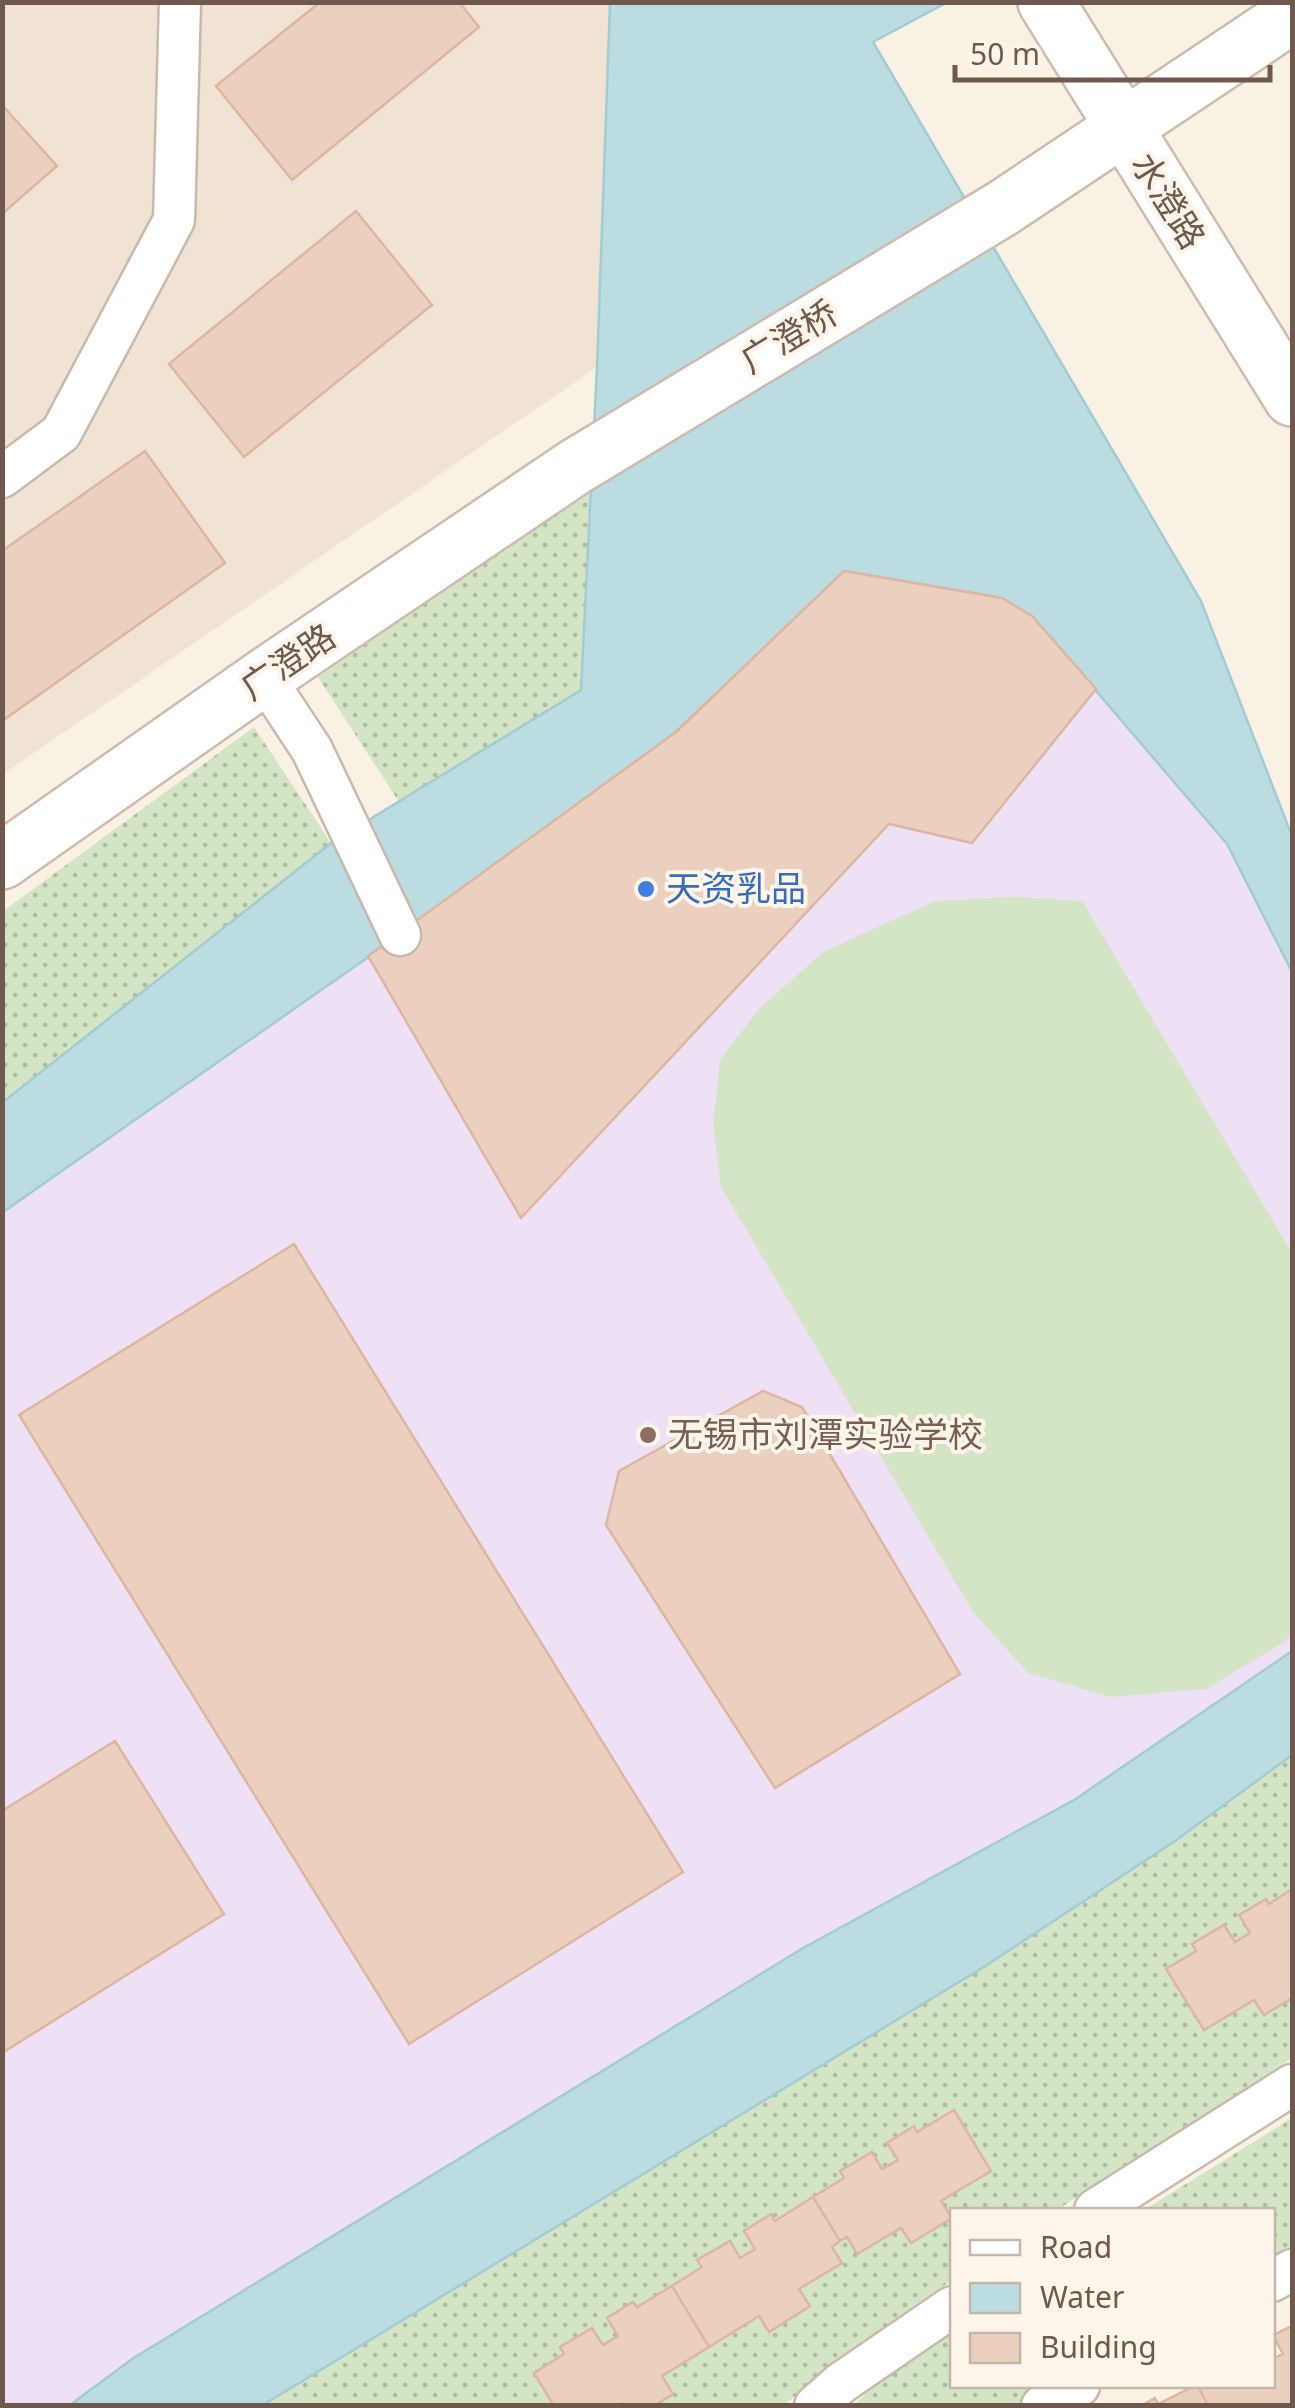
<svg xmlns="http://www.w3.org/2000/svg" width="1295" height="2408" font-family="'Noto Sans','Noto Sans SC',sans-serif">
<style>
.residential{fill:#f0e3d4}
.education{fill:#eee1f6}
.grass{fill:url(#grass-dots)}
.garden{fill:#d3e5c5}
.water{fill:#bbdce1;stroke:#a3ccd2;stroke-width:2.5}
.building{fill:#ecd0bf;stroke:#ddb6a1;stroke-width:2.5}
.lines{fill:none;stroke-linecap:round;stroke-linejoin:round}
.street-casing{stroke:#c9b9ac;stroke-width:45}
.secondary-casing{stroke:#cebbad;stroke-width:60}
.street{stroke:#fff;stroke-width:40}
.secondary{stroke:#fff;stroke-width:55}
.shop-dot{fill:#3f7fe0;stroke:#fdf5ea;stroke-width:4}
.education-dot{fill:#8d6e63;stroke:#fdf5ea;stroke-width:4}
.labels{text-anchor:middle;stroke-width:8;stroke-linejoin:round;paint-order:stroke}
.street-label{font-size:35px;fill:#6f584d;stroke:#fdf5ea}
.shop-label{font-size:35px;fill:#366cbe;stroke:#fdf5ea;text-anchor:start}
.education-label{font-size:35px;fill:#785e54;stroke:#fdf5ea;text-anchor:start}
</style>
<defs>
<pattern id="grass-dots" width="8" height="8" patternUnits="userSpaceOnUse" patternTransform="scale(2.5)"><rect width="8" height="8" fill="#d3e5c5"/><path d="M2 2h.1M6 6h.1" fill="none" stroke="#afbca2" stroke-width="1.8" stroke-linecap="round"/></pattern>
</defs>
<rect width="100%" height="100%" fill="#faf1e5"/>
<!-- residential -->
<path class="residential" d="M3 3H610L597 367 3 774Z"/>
<!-- education -->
<path class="education" d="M1096 689 1227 844 1292 972V1651L1074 1800 803 1948 132 2359 70 2405H3L2 1212 368 956 521 1218 889 824 972 843Z"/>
<!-- grass -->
<path class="grass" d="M591 489 581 690 399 802 318 677Z
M254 727 331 843 3 1102 2 912Z
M1292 1755V2058L1057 2210H952V2280L896 2318 784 2405 263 2406 987 1965 1175 1841Z
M1292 2118V2258L1273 2269 1272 2210H1144Z
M952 2329V2386H1056L1019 2405 853 2406 898 2363Z"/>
<!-- garden -->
<path class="garden" d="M1014 897 1082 901 1292 1253V1633L1284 1642 1206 1689 1111 1697 1028 1673 973 1612 721 1187 713 1124 720 1060 759 1009 822 953 890 921 937 901Z"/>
<!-- water -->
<path class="water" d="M610 3H946L873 42 1201 601 1292 836V972L1227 844 1032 616 1001 598 845 571 676 732 400 935 3 1212V1102L331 843 581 690 597 367Z
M1292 1651V1755L1175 1841 987 1965 263 2405H70L132 2359 803 1948 1074 1800Z"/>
<!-- building -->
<path class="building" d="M320 2H459L479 27 292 180 216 86Z
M2 105 57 166 2 214Z
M356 211 432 305 244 457 169 364Z
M145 451 225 563 2 721V551Z
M844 571 1002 598 1032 616 1096 689 972 843 889 824 521 1218 368 956 676 732Z
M294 1244 683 1872 409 2044 19 1415Z
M763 1391 802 1407 960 1674 775 1788 606 1525 619 1471Z
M115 1741 224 1914 2 2053V1811Z
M1292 1889V1998L1264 2015 1254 2000 1204 2030 1166 1969 1196 1951 1192 1944 1224 1925 1235 1942 1250 1933 1239 1915 1266 1899 1269 1904Z
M954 2110 991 2171 941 2201 952 2218 911 2243 901 2228 857 2254 847 2237 840 2241 813 2197 844 2178 840 2171 872 2152 882 2169 898 2160 887 2143 914 2126 917 2132Z
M813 2197 840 2241 832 2247 842 2263 799 2289 810 2306 769 2332 759 2316 709 2347 672 2286 702 2267 697 2260 730 2241 740 2258 755 2249 744 2231 771 2214 775 2221Z
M672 2286 709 2347 662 2376 673 2394 654 2406H623L622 2403 617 2406H554L534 2373 564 2354 560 2347 592 2328 603 2345 618 2336 607 2318 633 2302 637 2307Z
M1292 2326V2406H1208L1198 2386H1272V2359L1283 2354 1273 2335Z
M1194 2386H1198L1208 2406H1141L1155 2398 1158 2404Z"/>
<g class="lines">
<defs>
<path id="street" d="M2 477 61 433 174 220 180 2
M264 677 312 750 400 935
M1095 2210 1292 2085
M1272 2281 1292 2270
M815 2406 841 2383 952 2307
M1042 2406 1079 2386"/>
<path id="secondary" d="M1046 2 1292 398
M2 861 264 677 575 467 1003 208 1292 15"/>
</defs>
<!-- street casing -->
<use href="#street" class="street-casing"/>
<!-- secondary casing -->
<use href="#secondary" class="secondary-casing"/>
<!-- street -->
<use href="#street" class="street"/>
<!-- secondary -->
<use href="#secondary" class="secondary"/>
</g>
<!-- markers -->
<circle class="shop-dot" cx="646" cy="889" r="10"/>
<circle class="education-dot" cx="648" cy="1435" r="10"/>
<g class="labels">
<!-- street labels -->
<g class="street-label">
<text transform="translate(1168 201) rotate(58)" y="12">水澄路</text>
<text transform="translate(789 337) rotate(-31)" y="12">广澄桥</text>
<text transform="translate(288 662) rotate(-34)" y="12">广澄路</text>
</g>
<!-- shop labels -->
<g class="shop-label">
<text x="666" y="901">天资乳品</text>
</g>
<!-- education labels -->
<g class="education-label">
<text x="668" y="1447">无锡市刘潭实验学校</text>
</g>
</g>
<!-- border -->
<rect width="1295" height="2408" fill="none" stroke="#6f584d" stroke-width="10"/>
<!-- legend -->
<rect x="950" y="2208" width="325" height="180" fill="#fdf5ea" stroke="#c4b6ab" stroke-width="2.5"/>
<rect x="970" y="2240" width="50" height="15" fill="#ffffff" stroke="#c4b6ab" stroke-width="2.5"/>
<text x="1040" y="2258" font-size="30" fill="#6f584d">Road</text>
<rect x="970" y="2283" width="50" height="30" fill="#bbdce1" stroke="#c4b6ab" stroke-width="2.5"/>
<text x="1040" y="2308" font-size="30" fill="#6f584d">Water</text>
<rect x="970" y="2333" width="50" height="30" fill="#ecd0bf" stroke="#c4b6ab" stroke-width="2.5"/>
<text x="1040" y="2358" font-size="30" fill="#6f584d">Building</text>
<!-- scale -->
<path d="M955 65v15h315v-15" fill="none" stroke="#6f584d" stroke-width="5"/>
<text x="970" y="65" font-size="30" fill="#6f584d" stroke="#fdf5ea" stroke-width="8" paint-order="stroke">50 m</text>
</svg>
